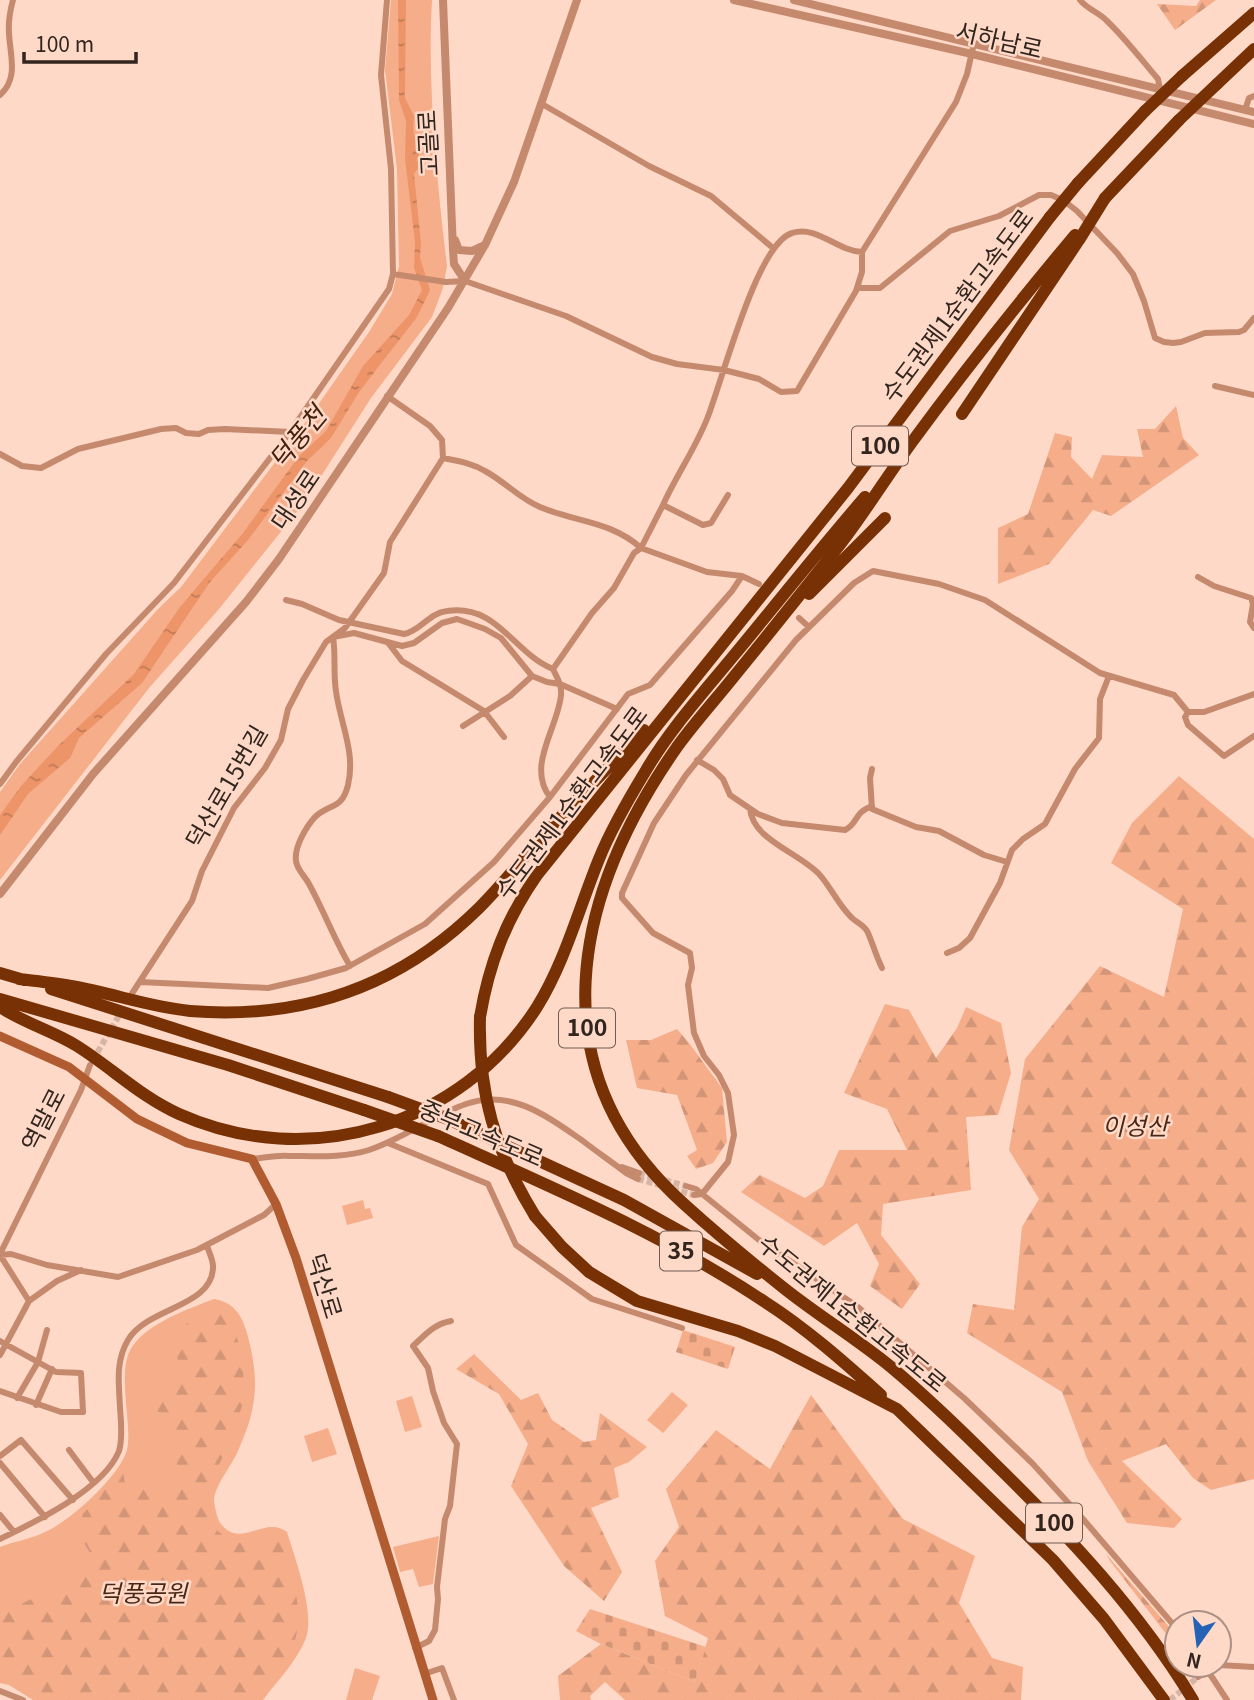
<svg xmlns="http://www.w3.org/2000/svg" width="1254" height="1700" font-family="Georgia,'Noto Sans KR',serif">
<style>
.green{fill:#f6ad8a}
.forest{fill:url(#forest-firs)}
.cemetery{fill:url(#cemetery-stones)}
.water{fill:url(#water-ripples)}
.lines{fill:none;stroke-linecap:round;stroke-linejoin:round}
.minor-tunnel{stroke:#d5b5a6;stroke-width:6;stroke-dasharray:6 3;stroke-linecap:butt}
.minor{stroke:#c58a6e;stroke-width:6}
.tertiary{stroke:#c58a6e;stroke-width:8}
.secondary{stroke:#b15c30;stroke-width:9}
.motorway{stroke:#773104;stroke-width:12}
.motorway-bridge{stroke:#773104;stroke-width:12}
.labels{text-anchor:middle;stroke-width:5;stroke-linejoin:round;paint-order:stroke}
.shield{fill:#fed9c8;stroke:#6f5b51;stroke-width:2}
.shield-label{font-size:23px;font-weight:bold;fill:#32251e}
.street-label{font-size:24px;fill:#32251e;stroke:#fed9c8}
.park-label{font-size:24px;font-style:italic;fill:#4a2614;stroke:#fed9c8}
.water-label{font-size:26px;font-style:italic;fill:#44200e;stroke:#fed9c8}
</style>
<defs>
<pattern id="forest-firs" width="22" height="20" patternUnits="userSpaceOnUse" patternTransform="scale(1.75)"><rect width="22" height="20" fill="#f6ad8a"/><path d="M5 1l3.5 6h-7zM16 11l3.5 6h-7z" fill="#d39577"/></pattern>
<pattern id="cemetery-stones" width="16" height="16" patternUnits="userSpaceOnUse" patternTransform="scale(1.75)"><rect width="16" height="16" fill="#f6ad8a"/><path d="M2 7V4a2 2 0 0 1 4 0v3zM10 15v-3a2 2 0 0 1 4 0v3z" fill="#d39577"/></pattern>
<pattern id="water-ripples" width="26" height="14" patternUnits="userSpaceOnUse" patternTransform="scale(1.75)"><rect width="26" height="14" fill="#ed9468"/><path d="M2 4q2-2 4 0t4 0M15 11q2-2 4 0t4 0" fill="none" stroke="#c17955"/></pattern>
</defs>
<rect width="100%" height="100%" fill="#fed9c8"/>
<!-- green -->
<path class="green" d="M391 0H432C427 84 437 182 447 266L443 288 432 317 371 398 304 503 219 609 149 688 0 880V792L20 764 159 608 181 587 313 412 369 332 392 294 399 266 397 169 385 70Z
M363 1200 365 1209 370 1208 373 1218 347 1225 342 1206Z
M214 1299C232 1302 241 1313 246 1330 253 1353 258 1381 253 1405 251 1420 244 1437 238 1451 232 1465 215 1485 214 1500 214 1504 217 1517 219 1521 238 1552 265 1514 287 1532 295 1558 315 1612 306 1638 297 1661 278 1680 263 1700H33L9 1685 0 1683V1547C15 1541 31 1539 45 1532 69 1522 120 1476 127 1450 130 1437 127 1417 126 1403 125 1387 123 1370 128 1355 138 1326 188 1309 214 1299Z
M672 1392 688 1405 663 1433 647 1420Z
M412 1396 422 1427 405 1432 396 1401Z
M328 1428 337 1454 312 1462 304 1436Z
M439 1536 433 1584 419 1587 413 1569 400 1572 393 1547Z
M355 1668 380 1676 372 1700H346Z"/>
<!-- forest -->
<path class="forest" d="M1200 0H1216L1175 30 1157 4 1196 6Z
M1176 406 1183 438 1199 455 1111 516 1093 510 1049 564 998 584V528L1028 514 1055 433 1072 437 1071 457 1092 479 1102 455 1143 457 1137 429H1155Z
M1179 776 1254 839V1479L1211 1490 1193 1478 1166 1444 1122 1461 1182 1519 1174 1528 1127 1523 1088 1461 1062 1392 967 1333 973 1304 1014 1310 1022 1227 1039 1199 1009 1150 1025 1059 1100 966 1164 997 1183 909 1111 863 1132 823Z
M885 1004 909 1010 936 1058 957 1028 966 1007 1001 1023 1011 1073 998 1115 966 1117 971 1190 883 1204 881 1235 920 1284 902 1309 870 1286 879 1264 857 1223 824 1246 741 1192 760 1175 805 1198 823 1186 839 1150H907L887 1109 844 1093Z
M677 1029 689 1043 722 1088 727 1142 713 1163 696 1169 687 1156 697 1150 677 1095 637 1088 626 1040H651Z
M214 1309 222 1310 230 1316 234 1326 242 1357 245 1398 227 1447 203 1500 214 1528 228 1539 239 1543 272 1534 279 1537C291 1574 311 1620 287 1657 277 1672 265 1686 254 1700H43L5 1675 0 1657V1618L12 1608 99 1568C89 1549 74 1536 83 1514L120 1471 123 1472 126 1489 179 1482 176 1458 167 1443 171 1419 167 1415 156 1411 160 1387 175 1381 178 1362 176 1350 188 1320Z
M474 1354 521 1400 538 1393 552 1420 584 1442 596 1440 600 1413 647 1447 629 1462 614 1468 619 1497 591 1508 622 1572 604 1601 564 1566 511 1486 528 1444 499 1394 456 1369Z
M811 1395 903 1519 975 1556 959 1603 992 1658 1023 1667 1021 1700H625L605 1682 590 1696 591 1700H560L558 1676 601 1644 695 1682 708 1638 665 1616 655 1561 679 1527 666 1489 716 1430 770 1469Z
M1106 1554 1177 1636V1648L1110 1561Z"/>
<!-- cemetery -->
<path class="cemetery" d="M683 1330 735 1347 728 1369 676 1352Z
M590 1609 706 1647 695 1682 601 1644 576 1631Z"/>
<!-- water -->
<path class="water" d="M398 0H406L405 98 414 116 413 129 421 164 414 174 421 243 420 258 430 290 417 317 359 392 331 438 307 461 248 540 210 582 142 683 79 738 70 758 28 794 0 835V815L21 786 59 745 134 674 180 607 243 533 299 456 326 431 363 366 409 315 422 290 414 268 415 242 405 159 406 121 399 100Z"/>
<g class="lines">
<!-- minor-tunnel -->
<path class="minor-tunnel" d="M93 1060 121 1012
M639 1173 686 1186
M638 1179 694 1195
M1170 1700 1198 1677"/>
<!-- minor -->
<path class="minor" d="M1080 0C1087 9 1098 12 1106 20 1125 38 1141 59 1158 79L1160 89
M0 95C19 78 10 56 9 33 8 21 10 11 13 0
M542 104 649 166 711 196 773 248
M1245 110 1249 98 1254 96
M393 274 446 282 465 281 566 316 652 357 677 364 724 370 759 379 781 392 797 391 856 291 862 272V252
M857 288H880L950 231 999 216 1039 195H1051L1063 200 1077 211 1117 253 1133 274 1144 301 1155 338 1164 342 1173 343 1181 342 1205 333 1239 332 1244 330 1254 318
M1215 386 1254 395
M387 396 430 426 442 440 443 458C458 461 472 463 485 471 504 481 520 499 540 507 575 522 611 521 641 548L663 505
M0 454 22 466 41 468 78 449 161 429 176 428 186 433 199 434 208 430 225 429 290 432
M728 495 711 523 703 525 663 505C676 476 695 449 707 419 722 382 757 243 792 233 817 225 837 251 862 252L956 102 967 74 974 43
M742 576 759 584
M1198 577 1214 586 1251 598 1253 604 1250 622 1254 628
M286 600 302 604 339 620 404 634C420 631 429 613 447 611 498 604 512 652 553 669
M799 618 809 627
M389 644 402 661 484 711 504 737
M1188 712 1185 717 1188 725 1224 756 1254 736
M463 726 510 696 532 676
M697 760 714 770 723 779 730 795 758 814 782 823 845 830C859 823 853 813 872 806
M872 769 870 778 872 809 916 827 939 831 984 855 1007 862
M0 784 16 762 106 654 174 583 290 432 389 289 393 274 391 169 381 75 387 0
M750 809C753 840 798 852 819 874 831 887 838 905 852 918 857 923 865 925 868 933 873 944 876 956 882 968
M947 953 959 948 970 938 1000 883 1012 850 1023 839 1045 824 1075 769 1099 738 1100 699 1109 676
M350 966C334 939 324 911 309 884 305 876 297 870 296 861 294 847 306 827 315 817 330 803 342 810 348 785 356 752 340 723 336 691 333 673 336 655 333 637L354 633 402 646 414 643 442 623 457 619 485 629 501 638 532 676 547 682 560 684 617 709
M140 982 268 988 307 979 346 968 425 924 494 862 550 797 628 694 650 685 732 591 742 576 707 572 641 548 634 553 614 588 592 613 553 669C557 678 562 685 561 695 558 728 526 766 550 797
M131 995 192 901 202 871 234 808 265 768 281 740 288 709 303 680 326 642 345 628 384 573 390 542 443 458
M388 1143 488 1184 516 1245 592 1299 682 1328
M252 1159C264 1158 277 1155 289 1156 315 1156 344 1158 369 1150 403 1139 432 1116 466 1104 511 1088 548 1117 583 1141 597 1152 612 1162 626 1173L638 1179
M622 1167 639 1173
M686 1186 696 1189 759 1240 858 1307 964 1398 1032 1463 1083 1519 1177 1629
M694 1195 702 1194 728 1162 734 1135 728 1093 719 1075 704 1056 694 1033 688 985 692 968 690 953 653 933 622 898V893L654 823 686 775 796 640 854 583 873 571 939 584 985 600 1100 673 1174 695 1188 712H1204L1254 694
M0 1254 81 1090 90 1065
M0 1255 11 1254 47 1265 118 1277 197 1250 264 1215 276 1204
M0 1255 29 1301
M0 1341 56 1372 81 1373 83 1412H61L0 1391
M0 1355 29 1301 57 1281 81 1270
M17 1398 38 1362 47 1330
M36 1405 52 1369
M69 1450 93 1482
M0 1456 21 1440 73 1500
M0 1463 45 1517
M0 1515 14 1532
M0 1539C35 1522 104 1489 119 1451 123 1438 121 1421 120 1408 119 1384 115 1362 128 1340 147 1307 214 1307 213 1266 213 1260 209 1252 207 1246
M415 1648 429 1641 435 1630 438 1599 437 1587 445 1519 450 1506 457 1444 444 1423 433 1391 428 1368 413 1346C426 1334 434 1324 451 1321
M1204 1665 1227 1700
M1219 1665 1254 1667
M424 1674 442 1668 454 1700
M1198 1677 1218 1665
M0 1691 23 1700"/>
<!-- tertiary -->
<path class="tertiary" d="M443 0 453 250 454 264 465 281
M734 0 972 54 1254 124
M794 0 1254 112
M455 240 459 250 472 251 485 245
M0 894 93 774 246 602 279 559 448 308 485 245 514 182 577 0"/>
<!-- secondary -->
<path class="secondary" d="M0 1036 69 1067 137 1119 187 1143 252 1159 276 1204 296 1258 433 1700"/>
<!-- motorway -->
<path class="motorway" d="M1182 76 1254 13
M1217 84 1254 49
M1078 183 1145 111
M1105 198 1179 120
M1075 235C1019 302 964 371 912 442 888 475 867 509 842 542 807 586 772 630 736 674 717 698 695 722 677 747 573 896 535 1070 684 1204 717 1234 751 1262 785 1289 819 1316 857 1339 891 1367 927 1397 961 1430 994 1463 1068 1535 1140 1612 1193 1700
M962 414 1077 243
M809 594 885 518
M0 973 24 980
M19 979C36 981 54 983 71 986 112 993 149 1007 190 1011 302 1020 399 987 479 908 501 886 521 861 542 837 575 801 610 766 644 730
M51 989 388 1097
M0 999 228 1065 364 1110
M0 1007C24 1023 53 1031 77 1046 112 1068 141 1097 179 1114 309 1172 461 1126 537 1007 565 962 579 908 599 859 611 829 628 800 645 772 670 729 703 693 735 654 778 602 820 549 865 497
M480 1017C489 964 506 919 537 875L848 488 1050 217
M448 1119 624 1200 757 1274
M438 1136C549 1186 663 1234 765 1302 807 1329 844 1362 881 1395
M535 1216 562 1247 589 1272 637 1301 738 1331 775 1346 897 1409 1053 1560 1104 1619 1164 1700"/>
<!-- motorway-bridge -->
<path class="motorway-bridge" d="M1145 111 1182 76
M1179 120 1217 84
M1050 217 1078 183
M1079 240 1105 198
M480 1017C478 1093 495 1151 535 1216
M388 1097 448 1119
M364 1110 438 1136"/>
</g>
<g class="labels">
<!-- shield labels -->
<g class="shield">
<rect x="852" y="426.5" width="56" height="39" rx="5"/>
<rect x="559" y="1008.5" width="56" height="39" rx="5"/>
<rect x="660" y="1231.5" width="42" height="39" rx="5"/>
<rect x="1026" y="1503.5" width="56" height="39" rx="5"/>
</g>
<g class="shield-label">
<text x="880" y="454">100</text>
<text x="587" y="1036">100</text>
<text x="681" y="1259">35</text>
<text x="1054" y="1531">100</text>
</g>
<!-- street labels -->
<g class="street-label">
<text transform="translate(999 41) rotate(13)" y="8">서하남로</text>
<text transform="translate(429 143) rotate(-93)" y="8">고골로</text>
<text transform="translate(958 306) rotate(-53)" y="8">수도권제1순환고속도로</text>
<text transform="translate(296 500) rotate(-56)" y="8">대성로</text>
<text transform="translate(227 787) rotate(-60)" y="8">덕산로15번길</text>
<text transform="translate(572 803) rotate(-53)" y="8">수도권제1순환고속도로</text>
<text transform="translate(44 1120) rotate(-63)" y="8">역말로</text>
<text transform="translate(481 1134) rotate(23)" y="8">중부고속도로</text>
<text transform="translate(324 1286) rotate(73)" y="8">덕산로</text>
<text transform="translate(852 1314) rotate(39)" y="8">수도권제1순환고속도로</text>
</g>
<!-- park labels -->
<g class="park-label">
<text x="1135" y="1135">이성산</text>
<text x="143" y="1602">덕풍공원</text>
</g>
<!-- water labels -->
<g class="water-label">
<text transform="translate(298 438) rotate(-50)" y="9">덕풍천</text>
</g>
</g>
<!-- north arrow -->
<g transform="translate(1198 1644) rotate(194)"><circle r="33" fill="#fed9c8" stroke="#ac9184" stroke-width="2"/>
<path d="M0-5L12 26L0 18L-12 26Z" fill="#2362b4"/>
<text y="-10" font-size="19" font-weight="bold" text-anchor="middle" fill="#32251e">N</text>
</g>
<!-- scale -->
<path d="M24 52v10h112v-10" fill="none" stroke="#32251e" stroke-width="3.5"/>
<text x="35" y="52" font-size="21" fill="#32251e" stroke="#fed9c8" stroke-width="5" paint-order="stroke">100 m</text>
</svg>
